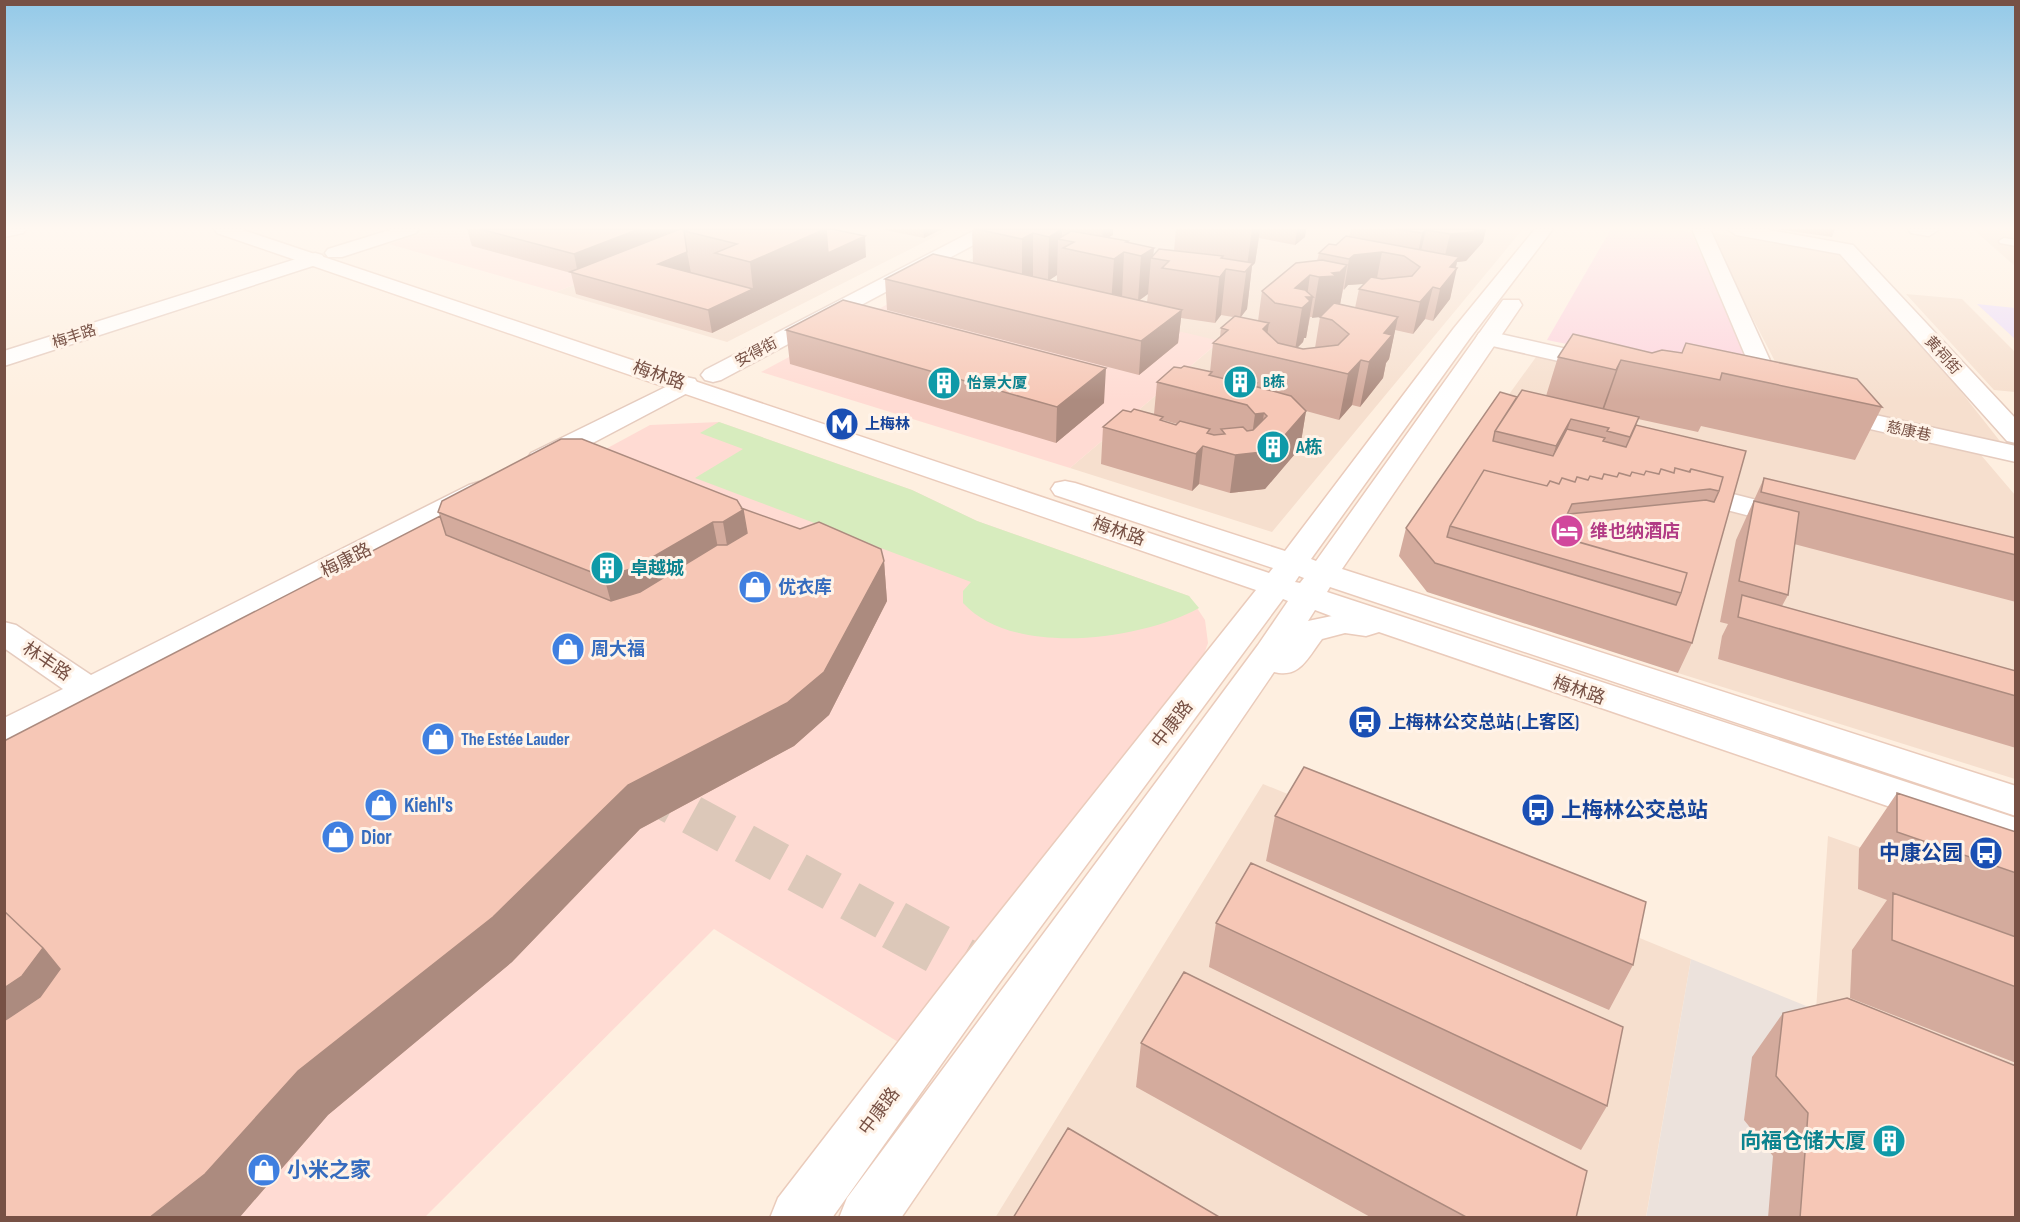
<svg xmlns="http://www.w3.org/2000/svg" width="2020" height="1222" font-family="'Sofia Sans Condensed','Noto Sans SC',sans-serif">
<style>
.residential{fill:#f6dfce}
.commercial{fill:#ffdbd3}
.industrial{fill:#ece2dc}
.education{fill:#ecddfa}
.medical{fill:#fdd3dd}
.green{fill:#d7ecbe}
.lines{fill:none;stroke-linecap:round;stroke-linejoin:round}
.street-tunnel-far1{stroke:#dcc8b9;stroke-width:40;stroke-dasharray:40 20;stroke-linecap:butt}
.street-tunnel{stroke:#dcc8b9;stroke-width:50;stroke-dasharray:50 26;stroke-linecap:butt}
.lane-casing{stroke:#e5cbbe;stroke-width:3}
.street-casing{stroke:#e5cbbe;stroke-width:3}
.secondary-casing{stroke:#eacbbb;stroke-width:3}
.lane{fill:#fff;fill-rule:evenodd}
.street{fill:#fff;fill-rule:evenodd}
.secondary{fill:#fff;fill-rule:evenodd}
.wall{fill:#d4ab9d;fill-rule:evenodd}
.shaded-wall{fill:#ac8b7f}
.building{fill:#f6c7b6;stroke:#ac8b7f;stroke-width:1.5;fill-rule:evenodd}
.labels{text-anchor:middle;stroke-width:6;stroke-linejoin:round;paint-order:stroke}
.far-street-label{font-size:15px;fill:#775145;stroke:#fff3e8}
.far-culture-label{font-size:15px;font-weight:bold;fill:#0d838f;stroke:#fff3e8;text-anchor:start}
.far-transit-label{font-size:15px;font-weight:bold;fill:#164399;stroke:#fff3e8;text-anchor:start}
.street-label{font-size:18px;fill:#775145;stroke:#fff3e8}
.culture-label{font-size:18px;font-weight:bold;fill:#0d838f;stroke:#fff3e8;text-anchor:start}
.hotel-label{font-size:18px;font-weight:bold;fill:#b23c85;stroke:#fff3e8;text-anchor:start}
.shop-label{font-size:18px;font-weight:bold;fill:#366cbe;stroke:#fff3e8;text-anchor:start}
.transit-label{font-size:18px;font-weight:bold;fill:#164399;stroke:#fff3e8;text-anchor:start}
.near-shop-label{font-size:21px;font-weight:bold;fill:#366cbe;stroke:#fff3e8;text-anchor:start}
.near-transit-label{font-size:21px;font-weight:bold;fill:#164399;stroke:#fff3e8;text-anchor:start}
.near-culture-label{font-size:21px;font-weight:bold;fill:#0d838f;stroke:#fff3e8;text-anchor:end}
</style>
<rect width="100%" height="100%" fill="#feefe0"/>
<!-- residential -->
<path class="residential" d="M714 229H950L727 342 556 292Z
M1027 229H1523L1272 532 1070 468 1219 342 942 275Z
M1973 229H2015V266Z
M1708 232 1854 256 2003 445 1795 400Z
M1906 294 1962 299 2015 352V392L1994 390Z
M1536 357 1981 455 2015 495V565L1730 493 1492 418Z
M1726 506 2015 579V779L1678 673Z
M1263 784 1691 959 1646 1217 995 1218Z
M1828 836 2015 902V1091L1816 1010Z"/>
<!-- commercial -->
<path class="commercial" d="M435 229H714L556 292 389 244Z
M942 275 1220 341 1070 468 761 372Z
M719 422 912 490 977 521 1189 596 1205 620 1208 643 1203 657 908 1048 714 929 425 1217 5 1218V775L650 425Z"/>
<!-- industrial -->
<path class="industrial" d="M1691 959 2015 1091V1217L1646 1218Z"/>
<!-- education -->
<path class="education" d="M1977 304 2015 308V339Z"/>
<!-- medical -->
<path class="medical" d="M1611 229H1671L1691 232 1758 383 1547 340Z"/>
<!-- green -->
<path class="green" d="M719 422 912 490 977 521 1189 596 1199 608C1141 640 1013 658 963 603V591L971 582 695 478 743 449 700 433Z"/>
<g class="lines">
<!-- street-tunnel-far1 -->
<path class="street-tunnel-far1" d="M639 786 896 926"/>
<!-- street-tunnel -->
<path class="street-tunnel" d="M894 925 980 972"/>
<defs>
<path id="lane" d="M2004 238 2016 240V246L2000 243 1999 241Z"/>
<path id="street" d="M393 229H419L416 233 342 257H328L325 253 328 249Z
M977 229H999L996 233 721 380 713 382 705 380 701 375 705 370Z
M1692 229H1710L1788 400 1785 405 1776 407 1767 405 1764 400Z
M1727 229H1764L1853 245 2016 419V443L2007 441 1840 254 1736 235Z
M1908 229H1937L1938 230 1929 236 1911 233Z
M315 253 322 255 325 259 322 263 4 366V351Z
M1487 331 1611 359 1615 364 1611 369 1603 371 1479 343 1476 338 1479 333Z
M686 377 695 379 698 384 695 389 551 465 541 467 531 465 527 459 531 453Z
M1830 405 2016 446V462L1821 418 1817 413 1821 408Z
M479 482 489 485 493 491 489 497 17 743 4 747V718L63 689 4 648V622L16 625 91 675 469 485Z
M1733 494 1803 512 1808 518 1803 524 1793 527 1723 509 1719 503 1723 497Z"/>
<path id="secondary" d="M4 229H26L23 233 4 237Z
M214 229H240L1269 573 1273 568 1055 495 1051 489 1055 483 1065 481 1075 483 1285 551 1454 328 1535 229H1553L1470 338 1311 559 1316 561 1503 300H1519L1522 305 1342 569 2016 786V816L1330 587 1327 592 2016 818V850L1379 632 1366 636 1345 633 1322 639C1308 657 1300 679 1274 672L901 1218H839L847 1198 1258 645 1288 601 1283 599 997 986 832 1218H770L778 1198 963 958 1256 590 217 233ZM1299 576 1304 578 1300 583 1295 582ZM1315 610 1331 616H1332L1308 621Z"/>
</defs>
<!-- lane casing -->
<use href="#lane" class="lane-casing"/>
<!-- street casing -->
<use href="#street" class="street-casing"/>
<!-- secondary casing -->
<use href="#secondary" class="secondary-casing"/>
<!-- lane -->
<use href="#lane" class="lane"/>
<!-- street -->
<use href="#street" class="street"/>
<!-- secondary -->
<use href="#secondary" class="secondary"/>
</g>
<!-- wall -->
<path class="wall" d="M467 229H832L866 257 712 333 576 294 571 273 472 246Z
M880 229H942L924 238Z
M972 229H1113V235L1108 237 1128 241V243L1154 248 1153 255 1174 251 1176 229H1306L1305 237 1295 245 1259 238 1255 263 1252 266 1247 309 1241 317 1258 321 1262 291 1317 261 1319 253 1336 245 1349 237 1351 229H1486L1483 242 1466 261 1457 262 1450 299 1433 321 1425 319 1413 334 1395 330 1389 359 1386 363 1383 378 1360 407 1352 405 1339 420 1306 411 1300 448 1265 489 1230 493 1199 484 1192 491 1101 464 1103 427 1131 412 1154 414 1157 382 1181 368 1210 372 1213 343 1220 337 1221 328 1233 317 1221 315 1215 323 1181 318 1178 343 1139 375 887 310 885 279 973 262ZM1057 275V282L1049 280ZM1364 284 1359 289 1355 308 1340 304 1343 290 1348 285ZM1148 294 1147 302 1140 300ZM1310 317H1320L1315 348 1303 349 1297 348 1303 342 1304 338H1306ZM1163 420 1177 424 1176 425 1163 421Z
M1777 229H1835L1832 237Z
M786 330 1104 403 1056 443 790 364Z
M1652 353 1882 407 1855 460 1701 426 1698 432 1638 419 1635 427 1746 451 1692 643 1678 673 1427 592 1399 556 1406 528 1517 397 1546 396 1558 357Z
M1764 478 2016 538V602L1794 544 1788 595 1782 606 2016 671V748L1718 659 1722 636 1728 624 1720 622 1736 540Z
M741 508 884 561 887 601 829 715 794 746 640 829 512 962 328 1115 239 1218H4L440 516 438 512Z
M1897 793 2016 832V1063L1850 998 1852 950 1887 900 1858 889 1859 849Z
M1275 816 1633 965 1609 1010 1266 861Z
M1216 923 1607 1106 1581 1150 1209 967Z
M1783 1013 2016 1218H1768L1773 1156 1744 1120 1752 1057Z
M1141 1043 1576 1218H1372L1136 1087Z"/>
<!-- shaded-wall -->
<path class="shaded-wall" d="M639 229H696L684 231 578 274 574 254Z
M825 229 865 236 866 257 712 333 708 310 753 289 750 262Z
M923 229H942L924 238Z
M1062 229V239H1058L1057 275 1048 281 1049 237Z
M1103 229H1113V235L1102 241Z
M1252 229H1260L1255 263 1252 266 1247 309 1240 318Z
M1297 229H1306L1305 237 1295 245Z
M1477 229H1486L1483 242 1466 261 1457 262 1455 270 1457 268 1450 299 1433 321 1440 289 1443 264 1450 234Z
M1426 230 1419 259 1416 263 1422 233Z
M1033 233V277L1022 284V239Z
M1154 248 1153 258H1151L1148 294 1138 301 1141 256Z
M687 252 691 273 658 264Z
M1124 252 1122 298 1111 305 1114 259Z
M1382 252 1376 283 1348 285 1344 290 1349 259 1354 255Z
M1223 256 1221 276 1226 269 1221 315 1215 323 1221 258Z
M1347 265 1340 305 1329 316 1312 318 1319 277 1332 273Z
M1310 275 1307 297H1313L1306 338H1304L1303 342 1295 350 1302 308 1295 288Z
M1433 287 1425 319 1413 334 1420 302Z
M1182 310 1178 343 1139 375 1141 341Z
M1398 317 1389 359 1386 363 1383 378 1360 407 1369 362 1384 333Z
M1269 323 1264 355 1263 329Z
M1361 360 1352 405 1339 420 1348 374Z
M1621 360 1603 412 1598 421 1616 370Z
M1106 368 1104 403 1056 443 1057 407Z
M1306 411 1300 448 1265 489 1230 493 1235 455Z
M1264 413 1259 449 1250 450 1255 414Z
M1571 419 1559 455 1544 484 1556 446Z
M1203 446 1199 484 1192 491 1196 454Z
M743 510 753 573 734 586 723 522Z
M713 522 725 585 622 642 604 577Z
M884 561 887 601 829 715 794 746 640 829 512 962 328 1115 239 1218H149L298 1071Z
M43 948 96 1013 4 1095V988Z"/>
<!-- building -->
<path class="building" d="M480 229H639L574 254Z
M680 229H690L684 231 687 252 658 264 753 289 708 310 570 272Z
M690 229H825L750 262 715 253 737 244 684 231Z
M826 229H832L865 236 828 253Z
M976 229H1062L1049 237 1033 233 1022 239Z
M1396 229H1477L1474 232 1450 234 1426 230 1422 233Z
M1071 231 1128 241 1126 242 1154 248 1141 256 1124 252 1114 259 1063 248 1074 242 1058 239Z
M1346 236 1459 257 1450 267 1457 268 1440 289 1433 287 1420 302 1359 289 1371 277 1382 279 1412 276 1420 267 1404 256 1382 252 1354 255 1349 259 1319 253 1329 244 1336 245Z
M1159 249 1223 256 1221 258 1253 263 1245 272 1226 269 1220 277 1162 268 1169 261 1151 258Z
M933 254 1182 310 1141 341 885 279Z
M1322 260 1347 265 1340 272 1332 273 1336 276 1319 277 1310 275 1295 288 1305 290 1313 297H1306L1310 301 1302 308 1275 303 1262 291 1296 263Z
M843 300 1106 368 1057 407 786 330Z
M1334 303 1398 317 1384 333 1392 335 1369 362 1361 360 1348 374 1213 343 1228 330 1221 328 1235 316 1269 323 1263 329 1278 343 1303 349 1338 345 1349 334 1332 320 1320 317Z
M1573 334 1652 353 1662 350 1682 353 1686 343 1857 379 1882 407 1722 373 1720 380 1621 360 1616 370 1558 357Z
M1184 366 1212 372 1209 375 1225 379 1228 376 1257 383 1254 386 1291 396 1306 411 1271 451 1235 455 1203 446 1196 454 1103 427 1123 410 1131 412 1134 409 1163 417 1160 420 1176 425 1180 421 1210 429 1207 433 1214 435 1225 434 1221 429 1243 427 1247 431 1253 430 1267 416 1264 413 1255 414 1247 405 1157 382 1174 367 1181 368Z
M1522 390 1639 417 1630 437 1607 431 1609 428 1571 419 1556 446 1495 431Z
M1500 392 1517 397 1495 431 1493 441 1553 456 1567 429 1605 438 1603 441 1626 447 1636 425 1746 451 1692 643 1435 563 1406 528ZM1675 468 1689 472 1691 469 1723 477 1719 491 1714 502 1706 500 1569 514 1558 536 1687 573 1681 593 1676 605 1447 537 1450 526 1484 470 1547 486 1550 481 1559 484 1562 478 1575 482 1577 477 1588 480 1590 476 1602 479 1604 474 1617 477 1619 473 1630 476 1632 472 1644 475 1646 471 1659 474 1661 469 1674 473Z
M561 439H582L737 500 743 510 723 522H713L634 568 604 577 438 512 442 501Z
M1675 468 1690 472 1691 469 1723 477 1719 491 1710 489 1572 504 1557 536 1687 573 1681 593 1450 526 1484 470 1547 486 1550 481 1559 484 1562 478 1575 482 1577 477 1588 480 1590 476 1602 479 1604 474 1617 477 1619 473 1630 476 1632 472 1644 475 1646 471 1659 474 1661 469 1674 473Z
M1764 478 2016 538V555L1761 492Z
M1754 501 1799 512 1788 595 1739 581Z
M741 508 800 529 819 522 881 549 884 561 824 672 787 703 628 785 493 917 298 1071 205 1174 149 1218H4V1021L40 997 60 969 43 948 4 911V741L440 516 446 535 611 601 640 592 717 545H727L747 533 743 510Z
M1742 595 2016 671V696L1738 617Z
M1304 767 1646 902 1633 965 1275 816Z
M1897 793 2016 832V873L1897 832Z
M1251 863 1623 1027 1607 1106 1216 923Z
M1893 893 2016 937V987L1892 940Z
M4 911 43 948 22 976 4 988Z
M1184 972 1587 1171 1576 1218H1468L1141 1043Z
M1847 998 2016 1066V1218H1800L1808 1113 1776 1076 1783 1013Z
M1068 1128 1221 1218H1013Z"/>
<!-- sky -->
<linearGradient id="sky" x2="0" y2="1"><stop stop-color="#93c9e8"/><stop offset="0.57" stop-color="#fff8f1"/><stop offset="1" stop-color="#fff8f1" stop-opacity="0"/></linearGradient>
<rect width="2020" height="400" fill="url(#sky)"/>
<!-- icons -->
<defs>
<symbol id="building-disc" viewBox="-11 -11 22 22"><circle r="9.5" fill="#0f9aa8" stroke="#fff3e8"/><path d="M-4-6H4V6H1V3H-1V6H-4ZM-2.5-4.3h1.7v1.8h-1.7ZM.8-4.3h1.7v1.8H.8ZM-2.5-1h1.7V.8h-1.7ZM.8-1h1.7V.8H.8Z" fill="#fff"/></symbol>
<symbol id="metro-disc" viewBox="-11 -11 22 22"><circle r="9.5" fill="#1a4fb4" stroke="#fff3e8"/><path d="M-5.5 5V-5H-3L0 0L3-5H5.5V5H3V-.5L0 4L-3-.5V5Z" fill="#fff"/></symbol>
<symbol id="hotel-disc" viewBox="-11 -11 22 22"><circle r="9.5" fill="#d1479c" stroke="#fff3e8"/><path d="M-6-4.5h1.5V1H6V5H4.5V3h-9V5H-6ZM-4 0a1.8 1.8 0 1 1 3.6 0ZM.5 0V-2.5h3Q6-2.5 6 0Z" fill="#fff"/></symbol>
<symbol id="shop-disc" viewBox="-11 -11 22 22"><circle r="9.5" fill="#3f7fe0" stroke="#fff3e8"/><path d="M-5-2.5h2.3a2.7 3.5 0 0 1 5.4 0H5L5.5 6h-11ZM-1.5-2.5h3a1.5 2.3 0 0 0-3 0Z" fill="#fff"/></symbol>
<symbol id="bus-disc" viewBox="-11 -11 22 22"><circle r="9.5" fill="#1a4fb4" stroke="#fff3e8"/><path d="M-5-6H5V4H4V6H2V4H-2V6H-4V4H-5ZM-3.5-4V0h7V-4ZM-3.5 1.2v1.5H-2V1.2ZM2 1.2v1.5H3.5V1.2Z" fill="#fff"/></symbol>
</defs>
<g fill-rule="evenodd">
<use href="#building-disc" x="1221" y="363" width="38" height="38"/>
<use href="#building-disc" x="925" y="364" width="38" height="38"/>
<use href="#metro-disc" x="823" y="405" width="38" height="38"/>
<use href="#building-disc" x="1254" y="428" width="38" height="38"/>
<use href="#hotel-disc" x="1548" y="512" width="38" height="38"/>
<use href="#building-disc" x="588" y="549" width="38" height="38"/>
<use href="#shop-disc" x="736" y="568" width="38" height="38"/>
<use href="#shop-disc" x="549" y="630" width="38" height="38"/>
<use href="#bus-disc" x="1346" y="703" width="38" height="38"/>
<use href="#shop-disc" x="419" y="720" width="38" height="38"/>
<use href="#shop-disc" x="362" y="786" width="38" height="38"/>
<use href="#bus-disc" x="1519" y="791" width="38" height="38"/>
<use href="#shop-disc" x="319" y="818" width="38" height="38"/>
<use href="#bus-disc" x="1967" y="834" width="38" height="38"/>
<use href="#building-disc" x="1870" y="1122" width="38" height="38"/>
<use href="#shop-disc" x="245" y="1151" width="38" height="38"/>
</g>
<g class="labels">
<!-- far-street labels -->
<g class="far-street-label">
<text transform="translate(74 336) rotate(-18)" y="5">梅丰路</text>
<text transform="translate(756 352) rotate(-28)" y="5">安得街</text>
<text transform="translate(1943 355) rotate(48)" y="5">黄祠街</text>
<text transform="translate(1909 431) rotate(12)" y="5">慈康巷</text>
</g>
<!-- far-culture labels -->
<g class="far-culture-label">
<text x="1263" y="387">B栋</text>
<text x="967" y="388">怡景大厦</text>
</g>
<!-- far-transit labels -->
<g class="far-transit-label">
<text x="865" y="429">上梅林</text>
</g>
<!-- street labels -->
<g class="street-label">
<text transform="translate(659 375) rotate(19)" y="6">梅林路</text>
<text transform="translate(1119 531) rotate(19)" y="6">梅林路</text>
<text transform="translate(346 560) rotate(-27)" y="6">梅康路</text>
<text transform="translate(47 661) rotate(34)" y="6">林丰路</text>
<text transform="translate(1579 690) rotate(19)" y="6">梅林路</text>
<text transform="translate(1172 724) rotate(-52)" y="6">中康路</text>
<text transform="translate(879 1111) rotate(-53)" y="6">中康路</text>
</g>
<!-- culture labels -->
<g class="culture-label">
<text x="1296" y="453">A栋</text>
<text x="630" y="574">卓越城</text>
</g>
<!-- hotel labels -->
<g class="hotel-label">
<text x="1590" y="537">维也纳酒店</text>
</g>
<!-- shop labels -->
<g class="shop-label">
<text x="778" y="593">优衣库</text>
<text x="591" y="655">周大福</text>
<text x="461" y="745">The Estée Lauder</text>
</g>
<!-- transit labels -->
<g class="transit-label">
<text x="1388" y="728">上梅林公交总站 (上客区)</text>
</g>
<!-- near-shop labels -->
<g class="near-shop-label">
<text x="404" y="812">Kiehl's</text>
<text x="361" y="844">Dior</text>
<text x="287" y="1177">小米之家</text>
</g>
<!-- near-transit labels -->
<g class="near-transit-label">
<text x="1561" y="817">上梅林公交总站</text>
<text x="1963" y="860" text-anchor="end">中康公园</text>
</g>
<!-- near-culture labels -->
<g class="near-culture-label">
<text x="1866" y="1148">向福仓储大厦</text>
</g>
</g>
<!-- border -->
<rect width="2020" height="1222" fill="none" stroke="#775145" stroke-width="12"/>
</svg>
